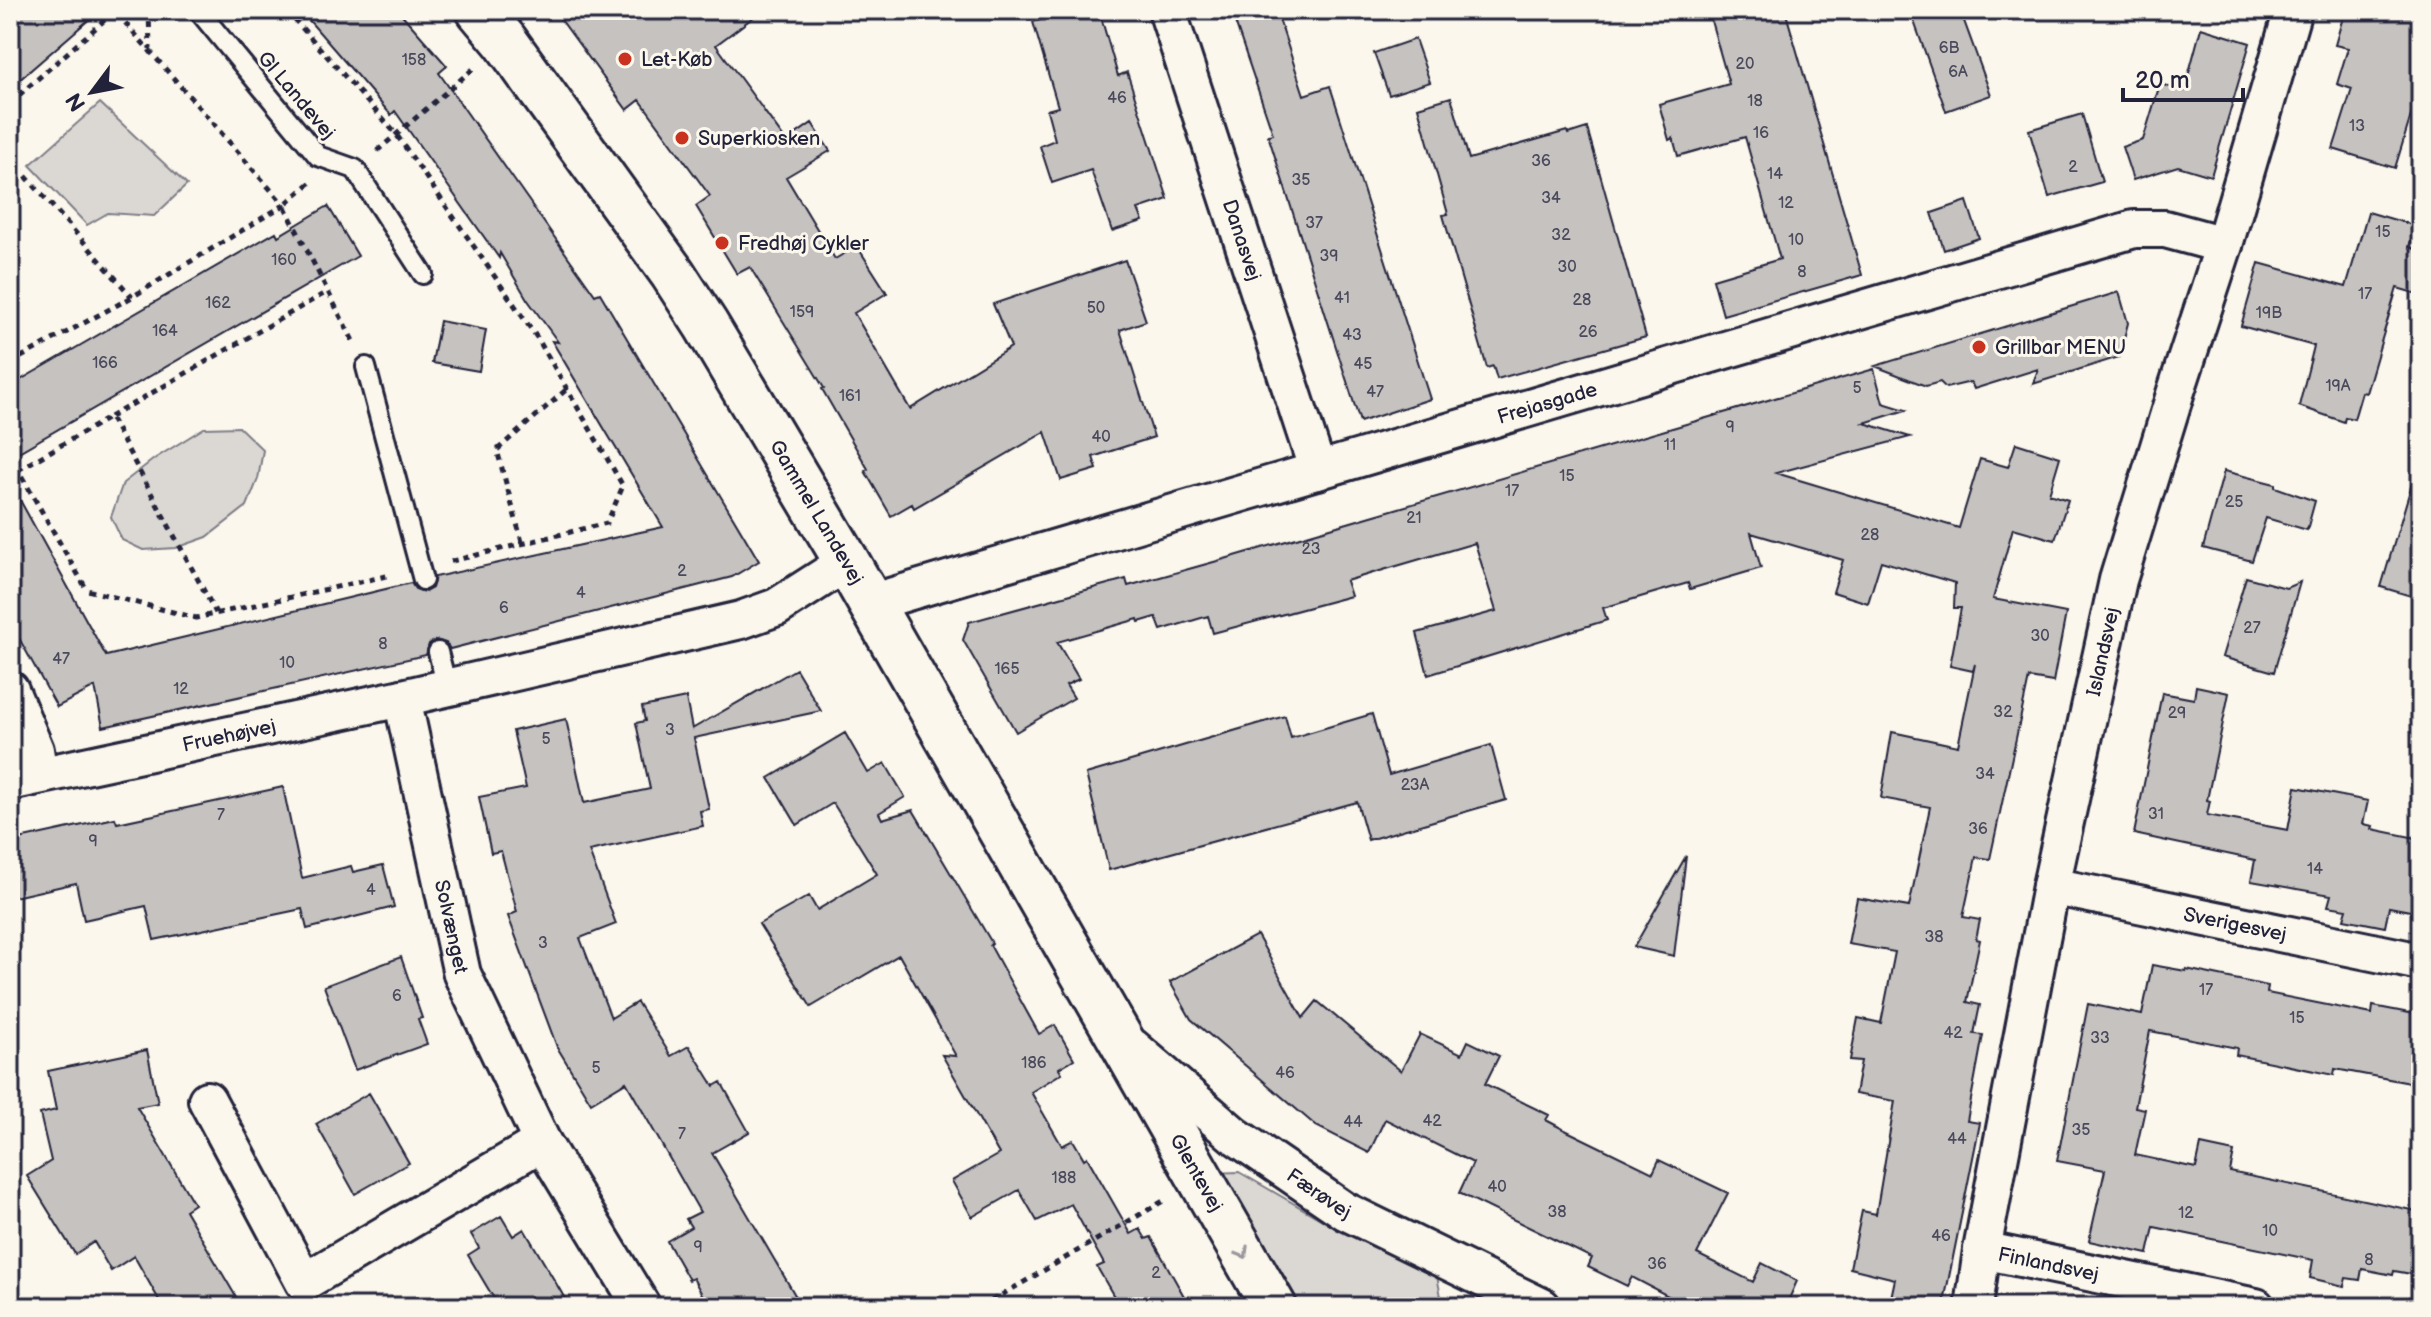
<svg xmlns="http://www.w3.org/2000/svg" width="2431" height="1317" font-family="'Balsamiq Sans',sans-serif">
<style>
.green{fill:#dbd8d3;stroke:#7e7d87;stroke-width:2}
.building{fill:#c6c2c0;stroke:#22223b;stroke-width:2}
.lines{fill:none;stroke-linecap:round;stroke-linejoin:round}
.service-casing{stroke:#22223b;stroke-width:24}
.minor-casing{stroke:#22223b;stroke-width:42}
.tertiary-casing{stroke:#22223b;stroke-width:50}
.path{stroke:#22223b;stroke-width:5;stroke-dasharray:6 6;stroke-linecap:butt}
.service{stroke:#fbf7ec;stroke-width:18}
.minor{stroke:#fbf7ec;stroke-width:36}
.tertiary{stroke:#fbf7ec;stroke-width:44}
.oneway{stroke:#99979c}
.poi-dot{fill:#c8321e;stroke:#fbf7ec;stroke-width:3}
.labels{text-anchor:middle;stroke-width:6;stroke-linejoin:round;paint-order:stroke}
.number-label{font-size:16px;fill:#4b4a5c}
.poi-label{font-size:20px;fill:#22223b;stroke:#fbf7ec;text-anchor:start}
.street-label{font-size:20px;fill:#22223b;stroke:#fbf7ec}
</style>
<rect width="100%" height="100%" fill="#fbf7ec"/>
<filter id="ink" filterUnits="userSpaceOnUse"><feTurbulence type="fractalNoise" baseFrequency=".0125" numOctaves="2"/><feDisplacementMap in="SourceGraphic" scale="16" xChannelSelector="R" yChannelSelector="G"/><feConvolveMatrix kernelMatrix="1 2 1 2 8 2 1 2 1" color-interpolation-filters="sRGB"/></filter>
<g filter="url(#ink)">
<!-- green -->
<path class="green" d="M100 103 187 185 154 216 108 213 87 225 30 165Z
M239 427 263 450 258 479 247 506 207 537 176 548 143 550 122 540 111 517 123 483 154 459 204 428Z
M1239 1172 1331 1225 1437 1276 1443 1307H1290L1212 1173Z"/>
<!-- building -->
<path class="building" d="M10 10H100L10 88Z
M300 10H398L447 66 439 73 595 295 600 293 759 561 732 577 450 649 446 643 436 640 429 644 426 655 103 727 95 687 57 707 10 622V482L106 656 411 583 415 589 425 592 432 588 435 577 663 527 552 341 558 342 527 299 500 253 499 258 395 111 391 115Z
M554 10H763L716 45 786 141 812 123 830 151 786 177 835 259 857 246 887 293 854 313 910 409 1011 347 993 304 1125 260 1146 321 1120 330 1154 437 1093 457 1097 469 1061 480 1045 432 914 508 912 504 891 516 865 471 868 469 822 389 824 388 750 267 737 274 696 206 710 196 640 100 627 110Z
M1078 10H1099L1118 76 1127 72 1168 199 1138 209 1143 221 1112 231 1091 170 1052 183 1040 146 1055 140 1047 110 1058 107 1033 22Z
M1231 10H1276L1304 95 1330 86 1430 399 1360 422 1268 135 1273 134Z
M1708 10H1785L1862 275 1723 315 1713 279 1780 259 1745 137 1678 156 1673 138 1669 140 1659 104 1729 84Z
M1910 10H1960L1991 95 1946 111Z
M2345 10H2421V83L2395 168 2333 149 2352 89 2337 84 2348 48 2335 45Z
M2201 28 2250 43 2211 176 2178 166 2133 180 2122 147 2143 140 2160 84 2184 91Z
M1415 39 1430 82 1389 95 1374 53Z
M1451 97 1469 159 1567 131 1568 134 1587 128 1646 337 1497 379 1493 366 1487 368 1443 215 1448 214 1418 107Z
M2082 114 2102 182 2049 197 2029 130Z
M1967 201 1979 238 1944 250 1932 213Z
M328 206 358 256 10 457V386L276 232 278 236Z
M2368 212 2416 226 2409 247 2421 251V295L2397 288 2366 393 2362 392 2354 419 2345 417 2344 422 2299 406 2314 346 2241 326 2259 263 2346 287Z
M2119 292 2128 323 2119 357 2033 384 2038 369 1974 389 1971 382 1946 388 1940 382 1926 386 1875 366Z
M440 321 486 330 479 371 432 363Z
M1874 369 1883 403 1906 410 1864 423 1910 437 1776 473 1959 528 1980 459 2008 467 2016 443 2060 457 2049 494 2068 500 2055 540 2013 528 1993 599 2066 613 2053 682 2029 678 1990 859 1976 857 1963 917 1980 920 1976 939 1980 940 1967 1002 1980 1005 1974 1034 1983 1035 1967 1121 1980 1123 1943 1307H1889L1895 1279 1850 1268 1862 1211 1876 1214 1895 1101 1855 1094 1861 1061 1850 1060 1858 1018 1881 1023 1895 952 1848 944 1857 898 1909 907 1930 807 1881 798 1892 732 1958 746 1975 664 1973 671 1950 666 1961 608H1954L1955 583 1881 561 1868 603 1833 592 1843 560 1751 533 1761 568 1690 589 1688 583 1603 608 1607 620 1428 675 1417 633 1496 611 1475 543 1346 581 1351 596 1213 633 1208 616 1161 630 1156 617 1139 622 1138 619 1057 642 1079 679 1066 685 1074 698 1016 732 963 640 969 622 1126 579 1128 586 1228 558Z
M2224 471 2275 484V487L2315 501 2307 530 2266 518 2252 561 2203 548Z
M2413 480 2421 482V599L2381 587Z
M2246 577 2286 588 2300 582 2274 672 2222 657Z
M796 669 821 711 694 738 709 809 700 811 703 826 589 851 616 924 580 938 611 1018 637 1002 671 1056 689 1046 714 1086 721 1082 749 1132 712 1153 802 1307H709L693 1278 689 1280 667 1241 691 1227 686 1219 700 1212 626 1082 591 1103 557 1047 508 916 517 912 501 851 491 853 479 797 526 788 513 731 566 719 584 803 650 789 636 723 645 721 642 707 686 698 692 729Z
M2196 686 2229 693 2207 800 2210 801 2207 815 2288 830 2296 787 2368 801 2363 824 2373 826 2372 829 2421 839V913L2389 907 2385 927 2344 919 2347 909 2328 906 2331 895 2251 881 2255 860 2134 834 2162 693 2194 699Z
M1372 714 1389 775 1491 745 1506 800 1368 840 1357 802 1109 870 1086 774 1285 716 1291 738Z
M845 733 868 773 885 763 905 797 879 813 882 819 913 810 992 943 990 945 1039 1034 1055 1025 1074 1059 1059 1068 1062 1073 1031 1092 1062 1146 1073 1140 1084 1159 1087 1157 1131 1234 1140 1229 1146 1239 1151 1237 1190 1307H1120L1097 1267 1104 1264 1071 1204 1037 1221 1019 1190 972 1217 952 1181 999 1154 942 1055 956 1056 899 955 811 1007 759 924 809 896 817 910 877 874 833 803 797 825 769 778Z
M283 787 302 878 351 866 353 872 383 865 394 907 307 929 302 909 154 940 146 906 84 920 76 883 10 898V841L115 818 117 823Z
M1686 856 1674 956 1634 947Z
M1257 935 1303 1018 1317 1001 1401 1071 1420 1034 1462 1054 1468 1041 1499 1056 1485 1084 1549 1115 1546 1120 1563 1129 1653 1173 1659 1160 1728 1193 1697 1254 1753 1282 1762 1263 1797 1281 1789 1299 1804 1307H1689L1632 1277 1627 1286 1588 1267 1592 1258 1459 1193 1473 1163 1385 1119 1369 1153 1316 1126 1191 1019 1170 982Z
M401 957 422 1018 418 1019 427 1044 355 1070 324 986Z
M2152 965 2186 971V969L2268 986 2267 993 2372 1014 2373 1006 2420 1015 2415 1041 2421 1042V1085L2335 1069 2334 1075 2236 1055 2237 1048 2150 1031 2135 1107 2145 1109 2135 1155 2196 1168 2201 1145 2234 1152 2230 1172 2421 1212V1254L2417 1275 2394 1271 2393 1275 2362 1269 2360 1280 2346 1278 2344 1286 2310 1278 2313 1260 2154 1227 2148 1254 2089 1241 2105 1170 2057 1161 2088 1004 2142 1015Z
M147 1050 158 1103 137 1107 194 1204 185 1210 242 1307H163L134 1256 111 1271 94 1242 75 1254 27 1176 51 1161 40 1114 56 1110 48 1071Z
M369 1093 409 1163 355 1194 316 1124Z
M501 1216 513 1236 524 1229 570 1307H499L468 1255 479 1248 471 1234Z"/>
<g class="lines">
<defs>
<path id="service" d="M198 10 318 156 355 169 423 274
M366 367 423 580
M438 652 447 687"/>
<g id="minor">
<path id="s1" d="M1167 10 1318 471"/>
<path id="s2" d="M870 603 2134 229H2165L2224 245"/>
<path d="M10 690 35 750 39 775"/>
<path id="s3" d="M402 698 462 974 542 1142 642 1307"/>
<path id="s4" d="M10 782 402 698 741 620 777 607 847 562"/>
<path id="s5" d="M2051 886 2421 962"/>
<path id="s6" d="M1132 1047 1234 1135 1345 1211 1542 1307"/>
<path d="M207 1100 304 1282 542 1142"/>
<path id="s7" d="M1982 1250 2256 1307"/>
<path id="s8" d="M1974 1307 1982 1250 2051 886 2118 580 2176 391 2224 245 2293 10"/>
</g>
<g id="tertiary">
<path id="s9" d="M479 10 505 41 673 274 706 325 847 562 1274 1307"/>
</g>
</defs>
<!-- service casing -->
<use href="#service" class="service-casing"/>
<!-- minor casing -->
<use href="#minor" class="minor-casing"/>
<!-- tertiary casing -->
<use href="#tertiary" class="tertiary-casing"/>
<!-- path -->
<path class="path" d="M149 10 150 49
M286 10 396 134 538 339 623 486 607 523 448 562
M10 103 115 11
M377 151 473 69
M10 158 132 297
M310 183 284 205 353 341
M10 363 132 297 284 205 115 11
M110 417 327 292
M10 456 87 590 196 618 391 575
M18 470 110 417 216 613
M522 542 497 450 567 389
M981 1307 1165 1200"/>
<!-- service -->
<use href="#service" class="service"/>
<!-- minor -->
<use href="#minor" class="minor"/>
<!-- tertiary -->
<use href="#tertiary" class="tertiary"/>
</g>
<!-- one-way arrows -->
<defs><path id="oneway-chevron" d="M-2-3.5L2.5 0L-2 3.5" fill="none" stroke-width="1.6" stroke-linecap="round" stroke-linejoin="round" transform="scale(2)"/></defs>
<use class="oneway" href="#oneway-chevron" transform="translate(1243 1253) rotate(60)"/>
</g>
<!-- markers -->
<g class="poi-dot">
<circle cx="625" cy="59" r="8"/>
<circle cx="682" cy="138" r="8"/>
<circle cx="722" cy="243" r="8"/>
<circle cx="1979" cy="347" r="8"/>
</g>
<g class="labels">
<!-- number labels -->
<g class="number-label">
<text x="1949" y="53">6B</text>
<text x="414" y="65">158</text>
<text x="1745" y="69">20</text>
<text x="1958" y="77">6A</text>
<text x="1117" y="103">46</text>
<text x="1755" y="106">18</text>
<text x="2357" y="131">13</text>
<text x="1761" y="138">16</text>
<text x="1541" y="166">36</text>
<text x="2073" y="172">2</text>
<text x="1775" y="179">14</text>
<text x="1301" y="185">35</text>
<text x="1551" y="203">34</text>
<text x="1786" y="208">12</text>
<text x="1314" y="228">37</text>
<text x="2383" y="237">15</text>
<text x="1561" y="240">32</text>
<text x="1796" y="245">10</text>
<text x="1329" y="261">39</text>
<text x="284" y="265">160</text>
<text x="1567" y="272">30</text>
<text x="1802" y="277">8</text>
<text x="2365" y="299">17</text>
<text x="1342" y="303">41</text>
<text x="1582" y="305">28</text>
<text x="218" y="308">162</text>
<text x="1096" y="313">50</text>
<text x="802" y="317">159</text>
<text x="2269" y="318">19B</text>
<text x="165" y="336">164</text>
<text x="1588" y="337">26</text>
<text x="1352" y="340">43</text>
<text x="105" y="368">166</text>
<text x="1363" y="369">45</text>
<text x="2338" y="391">19A</text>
<text x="1857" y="393">5</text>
<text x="1375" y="397">47</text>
<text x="850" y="401">161</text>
<text x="1730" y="432">9</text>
<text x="1101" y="442">40</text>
<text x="1670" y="450">11</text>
<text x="1567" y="481">15</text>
<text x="1512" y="496">17</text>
<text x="2234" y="507">25</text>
<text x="1414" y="523">21</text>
<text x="1870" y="540">28</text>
<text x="1311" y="554">23</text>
<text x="682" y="576">2</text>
<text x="581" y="598">4</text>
<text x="504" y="613">6</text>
<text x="2252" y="633">27</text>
<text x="2040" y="641">30</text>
<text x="383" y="649">8</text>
<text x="61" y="664">47</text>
<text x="287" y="668">10</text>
<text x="1007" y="674">165</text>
<text x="181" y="694">12</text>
<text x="2003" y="717">32</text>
<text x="2177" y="718">29</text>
<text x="670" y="735">3</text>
<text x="546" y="744">5</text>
<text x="1985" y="779">34</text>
<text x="1415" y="790">23A</text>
<text x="2156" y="819">31</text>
<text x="221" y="820">7</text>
<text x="1978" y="834">36</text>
<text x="93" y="846">9</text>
<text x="2315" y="874">14</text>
<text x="371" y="895">4</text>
<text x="1934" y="942">38</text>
<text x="543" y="948">3</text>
<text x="2206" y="995">17</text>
<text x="397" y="1001">6</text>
<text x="2297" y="1023">15</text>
<text x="1953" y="1038">42</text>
<text x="2100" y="1043">33</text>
<text x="1034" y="1068">186</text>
<text x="596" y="1073">5</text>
<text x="1285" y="1078">46</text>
<text x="1432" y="1126">42</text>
<text x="1353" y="1127">44</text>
<text x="2081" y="1135">35</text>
<text x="682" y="1139">7</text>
<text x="1957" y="1144">44</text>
<text x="1064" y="1183">188</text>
<text x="1497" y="1192">40</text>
<text x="1557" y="1217">38</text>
<text x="2186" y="1218">12</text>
<text x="2270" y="1236">10</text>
<text x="1941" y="1241">46</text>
<text x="698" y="1252">9</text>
<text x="2369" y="1265">8</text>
<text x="1657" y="1269">36</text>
<text x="1156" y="1278">2</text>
</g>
<!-- poi labels -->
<g class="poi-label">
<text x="641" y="66">Let-Køb</text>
<text x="698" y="145">Superkiosken</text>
<text x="738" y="250">Fredhøj Cykler</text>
<text x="1995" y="354">Grillbar MENU</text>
</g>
<!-- street labels -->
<g class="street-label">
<text transform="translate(297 95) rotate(50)" y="7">Gl Landevej</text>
<text dy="7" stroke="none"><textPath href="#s1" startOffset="242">Danasvej</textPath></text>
<text dy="7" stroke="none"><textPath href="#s2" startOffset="706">Frejasgade</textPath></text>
<text dy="7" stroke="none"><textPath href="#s9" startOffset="606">Gammel Landevej</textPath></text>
<text dy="7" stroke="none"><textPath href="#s8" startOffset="668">Islandsvej</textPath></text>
<text dy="7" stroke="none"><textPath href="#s4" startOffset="224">Fruehøjvej</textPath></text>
<text dy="7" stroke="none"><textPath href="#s5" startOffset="188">Sverigesvej</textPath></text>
<text dy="7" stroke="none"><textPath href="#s3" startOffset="234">Solvænget</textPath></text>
<text dy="7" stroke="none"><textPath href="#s9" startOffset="1368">Glentevej</textPath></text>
<text dy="7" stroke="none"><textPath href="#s6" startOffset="238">Færøvej</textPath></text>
<text dy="7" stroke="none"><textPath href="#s7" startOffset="68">Finlandsvej</textPath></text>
</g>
</g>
<!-- margin -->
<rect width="2431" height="1317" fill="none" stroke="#fbf7ec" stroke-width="40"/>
<rect x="20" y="20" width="2391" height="1277" fill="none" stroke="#22223b" stroke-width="3" filter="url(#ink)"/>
<!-- north arrow -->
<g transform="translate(92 92) rotate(238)" stroke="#fbf7ec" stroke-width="6" paint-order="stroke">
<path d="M0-6L14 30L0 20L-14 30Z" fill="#22223b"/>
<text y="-12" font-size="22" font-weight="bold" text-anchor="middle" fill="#22223b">N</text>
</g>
<!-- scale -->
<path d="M2123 88v12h120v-12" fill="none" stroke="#22223b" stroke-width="4"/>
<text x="2135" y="88" font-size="24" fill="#22223b" stroke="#fbf7ec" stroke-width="6" paint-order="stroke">20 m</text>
</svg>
